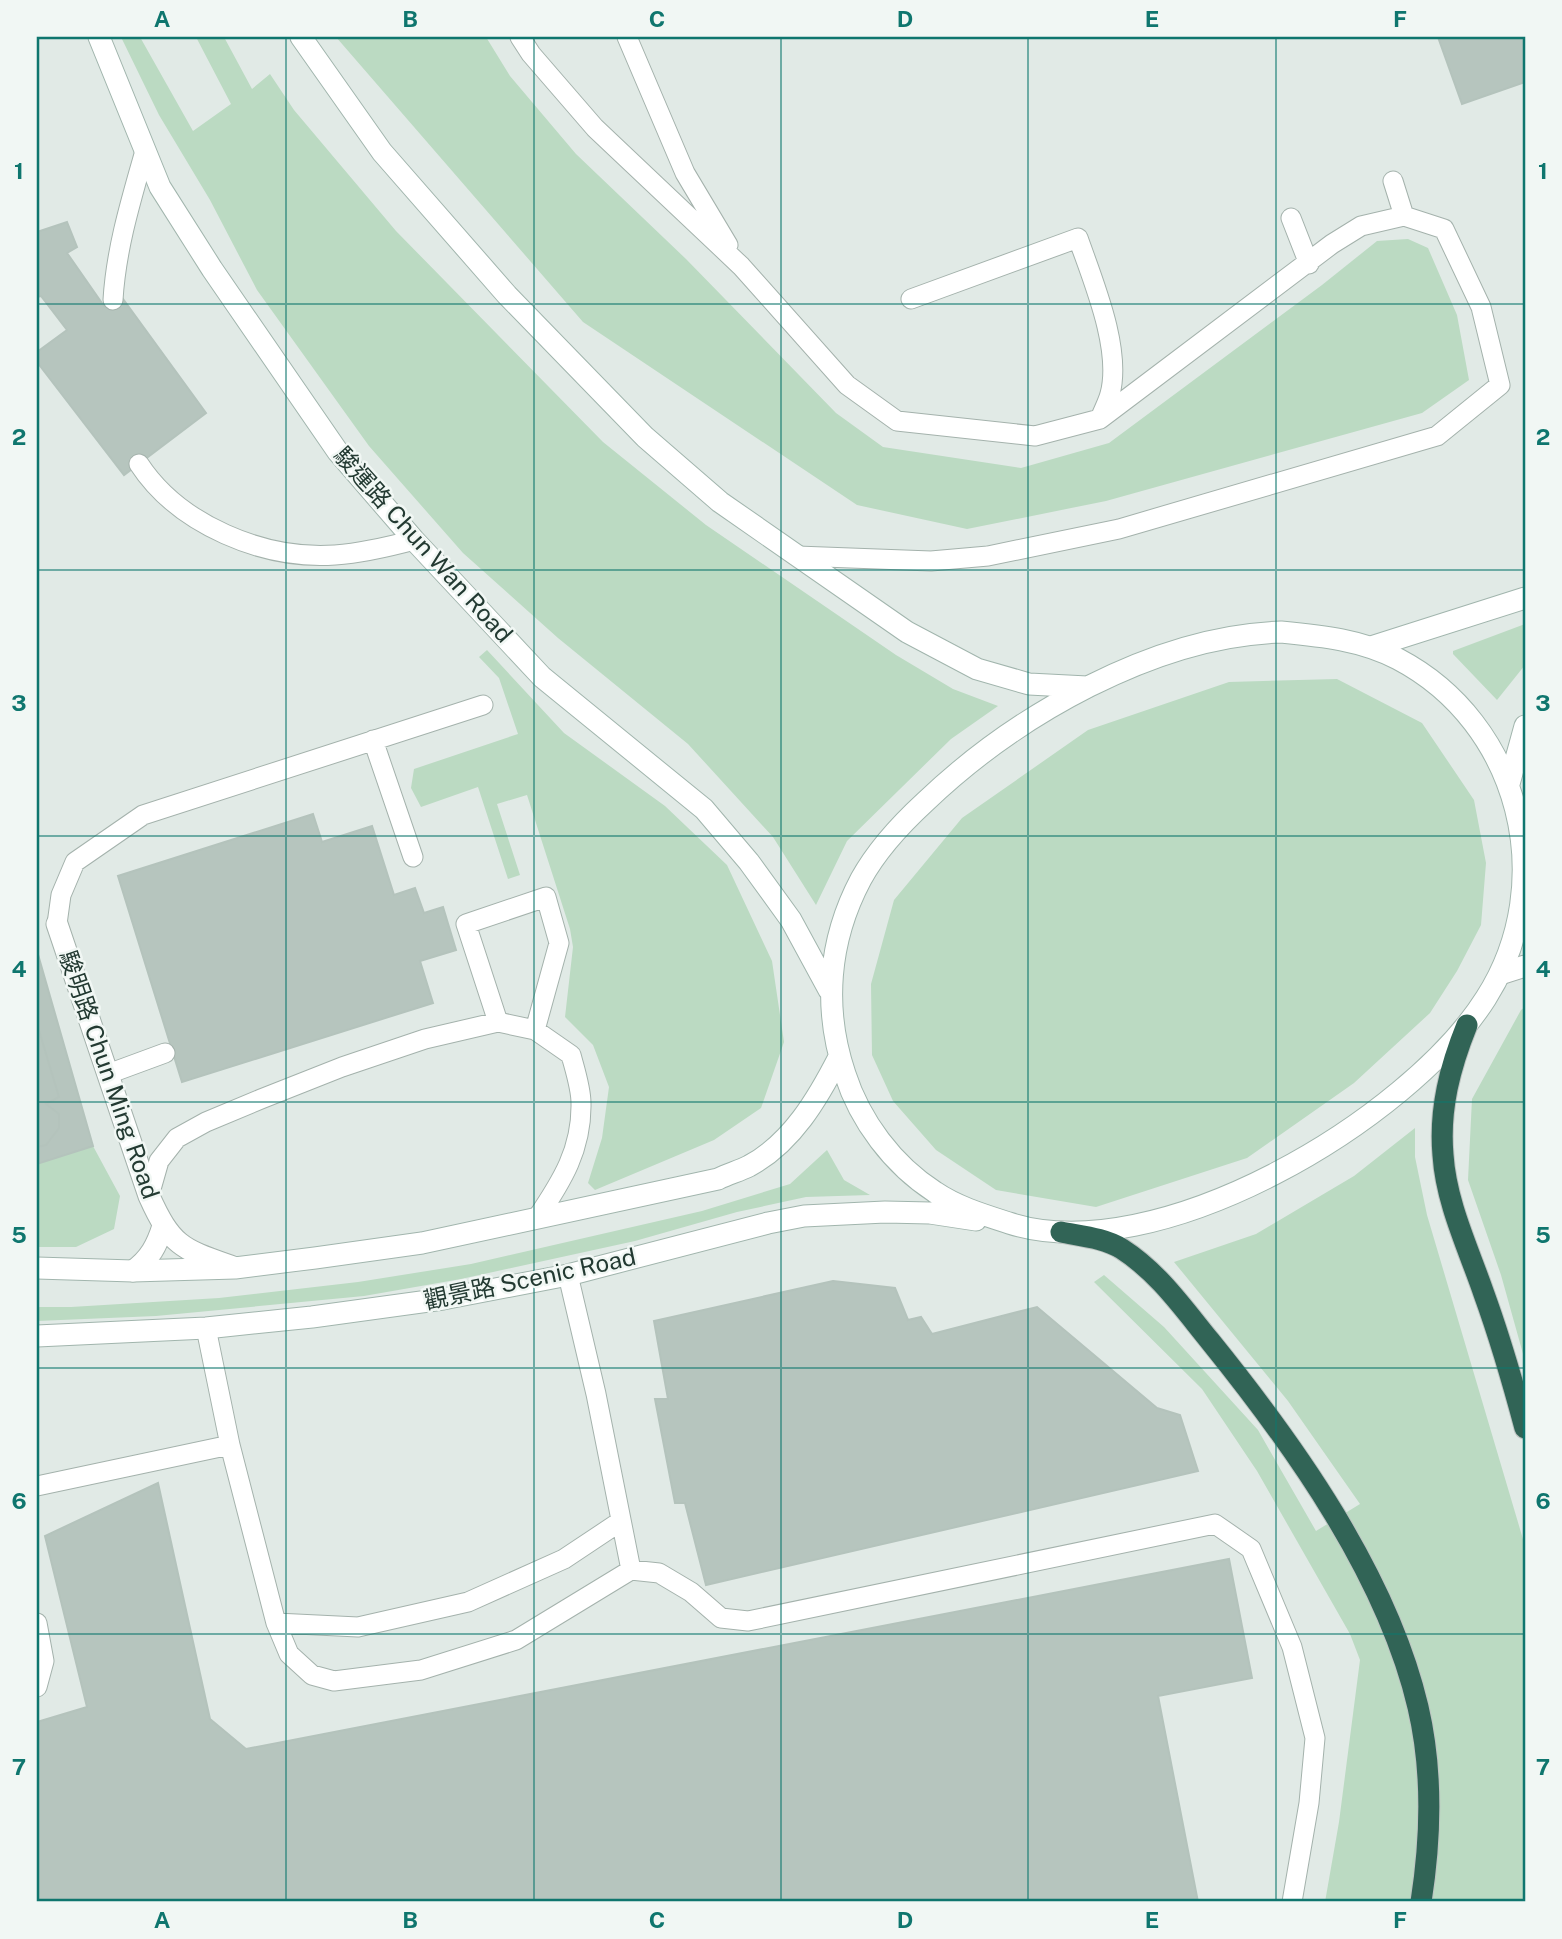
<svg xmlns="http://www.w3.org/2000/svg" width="1562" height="1939" font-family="'Public Sans','Noto Sans TC',sans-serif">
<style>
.green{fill:#bbdac2}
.building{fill:#b6c5be;stroke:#b4c3bc;stroke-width:2}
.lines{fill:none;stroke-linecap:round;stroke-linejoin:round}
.lane-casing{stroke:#a4b2ac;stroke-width:21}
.street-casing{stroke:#a4b2ac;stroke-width:23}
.secondary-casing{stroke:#a1b5ad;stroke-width:23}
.highway-casing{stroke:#bdc4c2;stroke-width:23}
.lane{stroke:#fff;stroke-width:19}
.street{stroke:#fff;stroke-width:21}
.secondary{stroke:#fff;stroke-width:21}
.highway{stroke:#316456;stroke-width:21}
.grid{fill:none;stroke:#0f766e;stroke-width:2;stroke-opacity:0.55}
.labels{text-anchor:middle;stroke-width:5;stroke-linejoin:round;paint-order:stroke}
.street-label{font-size:24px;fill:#233a32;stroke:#f1f7f4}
.neatline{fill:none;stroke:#0f766e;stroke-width:2.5}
.grid-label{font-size:23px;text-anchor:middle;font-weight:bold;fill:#0f766e}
</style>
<rect width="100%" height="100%" fill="#e1eae6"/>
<!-- green -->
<path class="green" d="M121 37H140L193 131 231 104 196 37H224L252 89 270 74 294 110 396 231 603 442 706 525 896 655 953 689 998 706 951 739 847 841 816 905 773 837 688 744 558 638 463 553 369 446 257 290 210 200 159 115Z
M336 37H486L510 76 576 154 686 259 836 413 883 447 1021 468 1109 443 1322 285 1377 241 1408 239 1428 248 1457 315 1469 380 1422 413 1106 501 967 529 857 505 583 322Z
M1525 624V665L1497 700 1453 654V651Z
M487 650 564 733 665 806 727 865 772 961 784 1042 761 1108 714 1140 595 1190 588 1183 602 1138 609 1087 593 1045 565 1017 573 947 570 929 527 795 497 804 520 875 508 879 478 787 421 807 411 788 414 769 518 734 499 678 479 657Z
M1337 679 1422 723 1474 800 1486 863 1481 925 1457 971 1430 1013 1354 1083 1247 1158 1096 1207 996 1190 936 1150 893 1101 872 1055 871 984 894 900 962 818 1088 730 1229 682Z
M1525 1007V1361L1501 1275 1468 1180 1472 1099 1521 1010Z
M1415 1128V1157L1427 1215 1525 1546V1902H1325L1339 1822 1360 1660 1350 1634 1257 1471 1202 1389 1094 1282 1104 1275 1164 1327 1258 1430 1316 1531 1360 1504 1288 1401 1174 1262 1256 1234 1354 1176Z
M93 1146 120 1196 114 1229 76 1247H37V1164Z
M827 1150 844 1180 870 1195 806 1197 737 1212 635 1241 461 1279 364 1296 156 1316 37 1321V1307H71L219 1298 358 1282 471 1264 702 1211 790 1184Z"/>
<!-- building -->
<path class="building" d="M1438 37H1525V82L1462 104Z
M67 222 77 247 67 253 104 306 120 295 206 413 124 475 37 362V352L67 330 41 296 37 297V232Z
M313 814 322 842 372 826 394 895 415 888 424 913 443 907 456 950 420 961 433 1003 182 1082 118 876Z
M37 951 93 1146 37 1164Z
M37 1024 59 1097 46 1104 59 1114V1128L46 1145 37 1147Z
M833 1281 895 1288 908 1320 921 1317 932 1334 1037 1307 1157 1408 1180 1415 1198 1471 706 1585 685 1503H675L655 1399H668L654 1321Z
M158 1483 210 1719 246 1749 1229 1559 1252 1678 1158 1696 1198 1902H37V1722L87 1707 45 1536Z"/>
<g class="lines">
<defs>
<path id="lane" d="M520 37 531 54 595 128 741 266 847 385 897 421 1035 436 1100 419 1332 244 1361 226 1404 216 1444 229 1481 307 1500 385 1437 436 1119 529 988 556 931 561 797 556
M627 37 685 173 728 245
M1393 181 1404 216
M1291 218 1309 264
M911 299 1078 238C1093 281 1122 349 1110 394 1108 402 1103 411 1100 419
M113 300C116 249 131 200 145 151
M139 464C179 525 264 560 335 555 362 553 388 547 414 540
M373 740 413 857
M57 924 61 895 75 862 143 815 483 705
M498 1022 466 924 546 897 559 943 535 1030
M108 1074 165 1053
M149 1196 159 1161 177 1138 206 1122 261 1099 342 1067 425 1039 498 1022 535 1030 571 1055C575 1070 581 1088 581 1103 582 1149 562 1181 537 1218
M206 1328 230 1445 276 1623 289 1654 312 1675 334 1681 421 1670 516 1640 631 1570 596 1394 568 1275
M37 1486 230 1445
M631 1570 659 1573 691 1592 721 1618 748 1621 1215 1524 1251 1549 1292 1647 1315 1738 1309 1803 1292 1902
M37 1623 44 1661 37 1687
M276 1623 358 1627 468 1602 564 1559 621 1521"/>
<path id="street" d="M57 924 149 1196C172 1247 182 1249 233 1267
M1500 974 1525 966
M133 1271C150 1259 157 1245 163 1226"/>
<path id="secondary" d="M99 37 160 187 212 269 338 452 414 540 542 677 704 809 749 862 791 920 829 990
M301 37 382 152 507 295 645 437 720 502 907 632 977 669 1029 684 1087 687
M1281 632C1322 636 1362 640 1398 659 1520 723 1560 882 1486 998 1409 1120 1156 1271 1009 1223 984 1215 957 1207 935 1192 893 1165 860 1121 845 1074 823 1009 828 941 861 879 877 850 900 825 925 802 1015 716 1154 636 1281 632Z
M1371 647 1525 598
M1509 784 1525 726
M37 1268 133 1271 235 1268 315 1258 422 1243 718 1179C728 1174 739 1171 749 1166 792 1143 818 1098 839 1057
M37 1336 206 1328 312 1317 443 1299 568 1275 768 1223 804 1216 885 1212 930 1213 976 1220"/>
<path id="highway" d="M1467 1025C1450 1067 1439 1109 1443 1155 1446 1203 1469 1250 1484 1294 1500 1338 1513 1383 1525 1428
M1061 1232C1081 1236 1105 1238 1122 1249 1158 1272 1183 1308 1210 1341 1294 1445 1387 1575 1418 1707 1433 1771 1431 1838 1421 1902"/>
</defs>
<!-- lane casing -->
<use href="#lane" class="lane-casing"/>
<!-- street casing -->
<use href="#street" class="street-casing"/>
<!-- secondary casing -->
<use href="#secondary" class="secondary-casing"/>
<!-- highway casing -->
<use href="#highway" class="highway-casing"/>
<!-- lane -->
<use href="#lane" class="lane"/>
<!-- street -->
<use href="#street" class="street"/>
<!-- secondary -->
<use href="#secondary" class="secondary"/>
<!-- highway -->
<use href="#highway" class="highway"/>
</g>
<!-- grid -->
<path class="grid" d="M286 37V1902M534 37V1902M781 37V1902M1028 37V1902M1276 37V1902M37 304H1525M37 570H1525M37 836H1525M37 1102H1525M37 1368H1525M37 1634H1525"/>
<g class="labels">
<!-- street labels -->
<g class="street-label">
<text transform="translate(423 545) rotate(48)" y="8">駿運路 Chun Wan Road</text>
<text transform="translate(109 1075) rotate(71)" y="8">駿明路 Chun Ming Road</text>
<text transform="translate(530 1279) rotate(-12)" y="8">觀景路 Scenic Road</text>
</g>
</g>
<!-- border -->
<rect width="1562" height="1939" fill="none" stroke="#f1f7f4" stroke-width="77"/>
<rect x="38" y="38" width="1486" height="1862" class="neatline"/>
<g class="grid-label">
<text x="162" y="27">A</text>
<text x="410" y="27">B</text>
<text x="657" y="27">C</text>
<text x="905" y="27">D</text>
<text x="1152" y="27">E</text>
<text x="1400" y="27">F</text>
<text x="19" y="179">1</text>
<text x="1543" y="179">1</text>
<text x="19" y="445">2</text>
<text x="1543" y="445">2</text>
<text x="19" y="711">3</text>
<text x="1543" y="711">3</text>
<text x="19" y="977">4</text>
<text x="1543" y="977">4</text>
<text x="19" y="1243">5</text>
<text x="1543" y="1243">5</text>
<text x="19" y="1509">6</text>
<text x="1543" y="1509">6</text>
<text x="19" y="1775">7</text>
<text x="1543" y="1775">7</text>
<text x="162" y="1928">A</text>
<text x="410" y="1928">B</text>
<text x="657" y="1928">C</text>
<text x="905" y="1928">D</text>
<text x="1152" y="1928">E</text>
<text x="1400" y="1928">F</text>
</g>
</svg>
